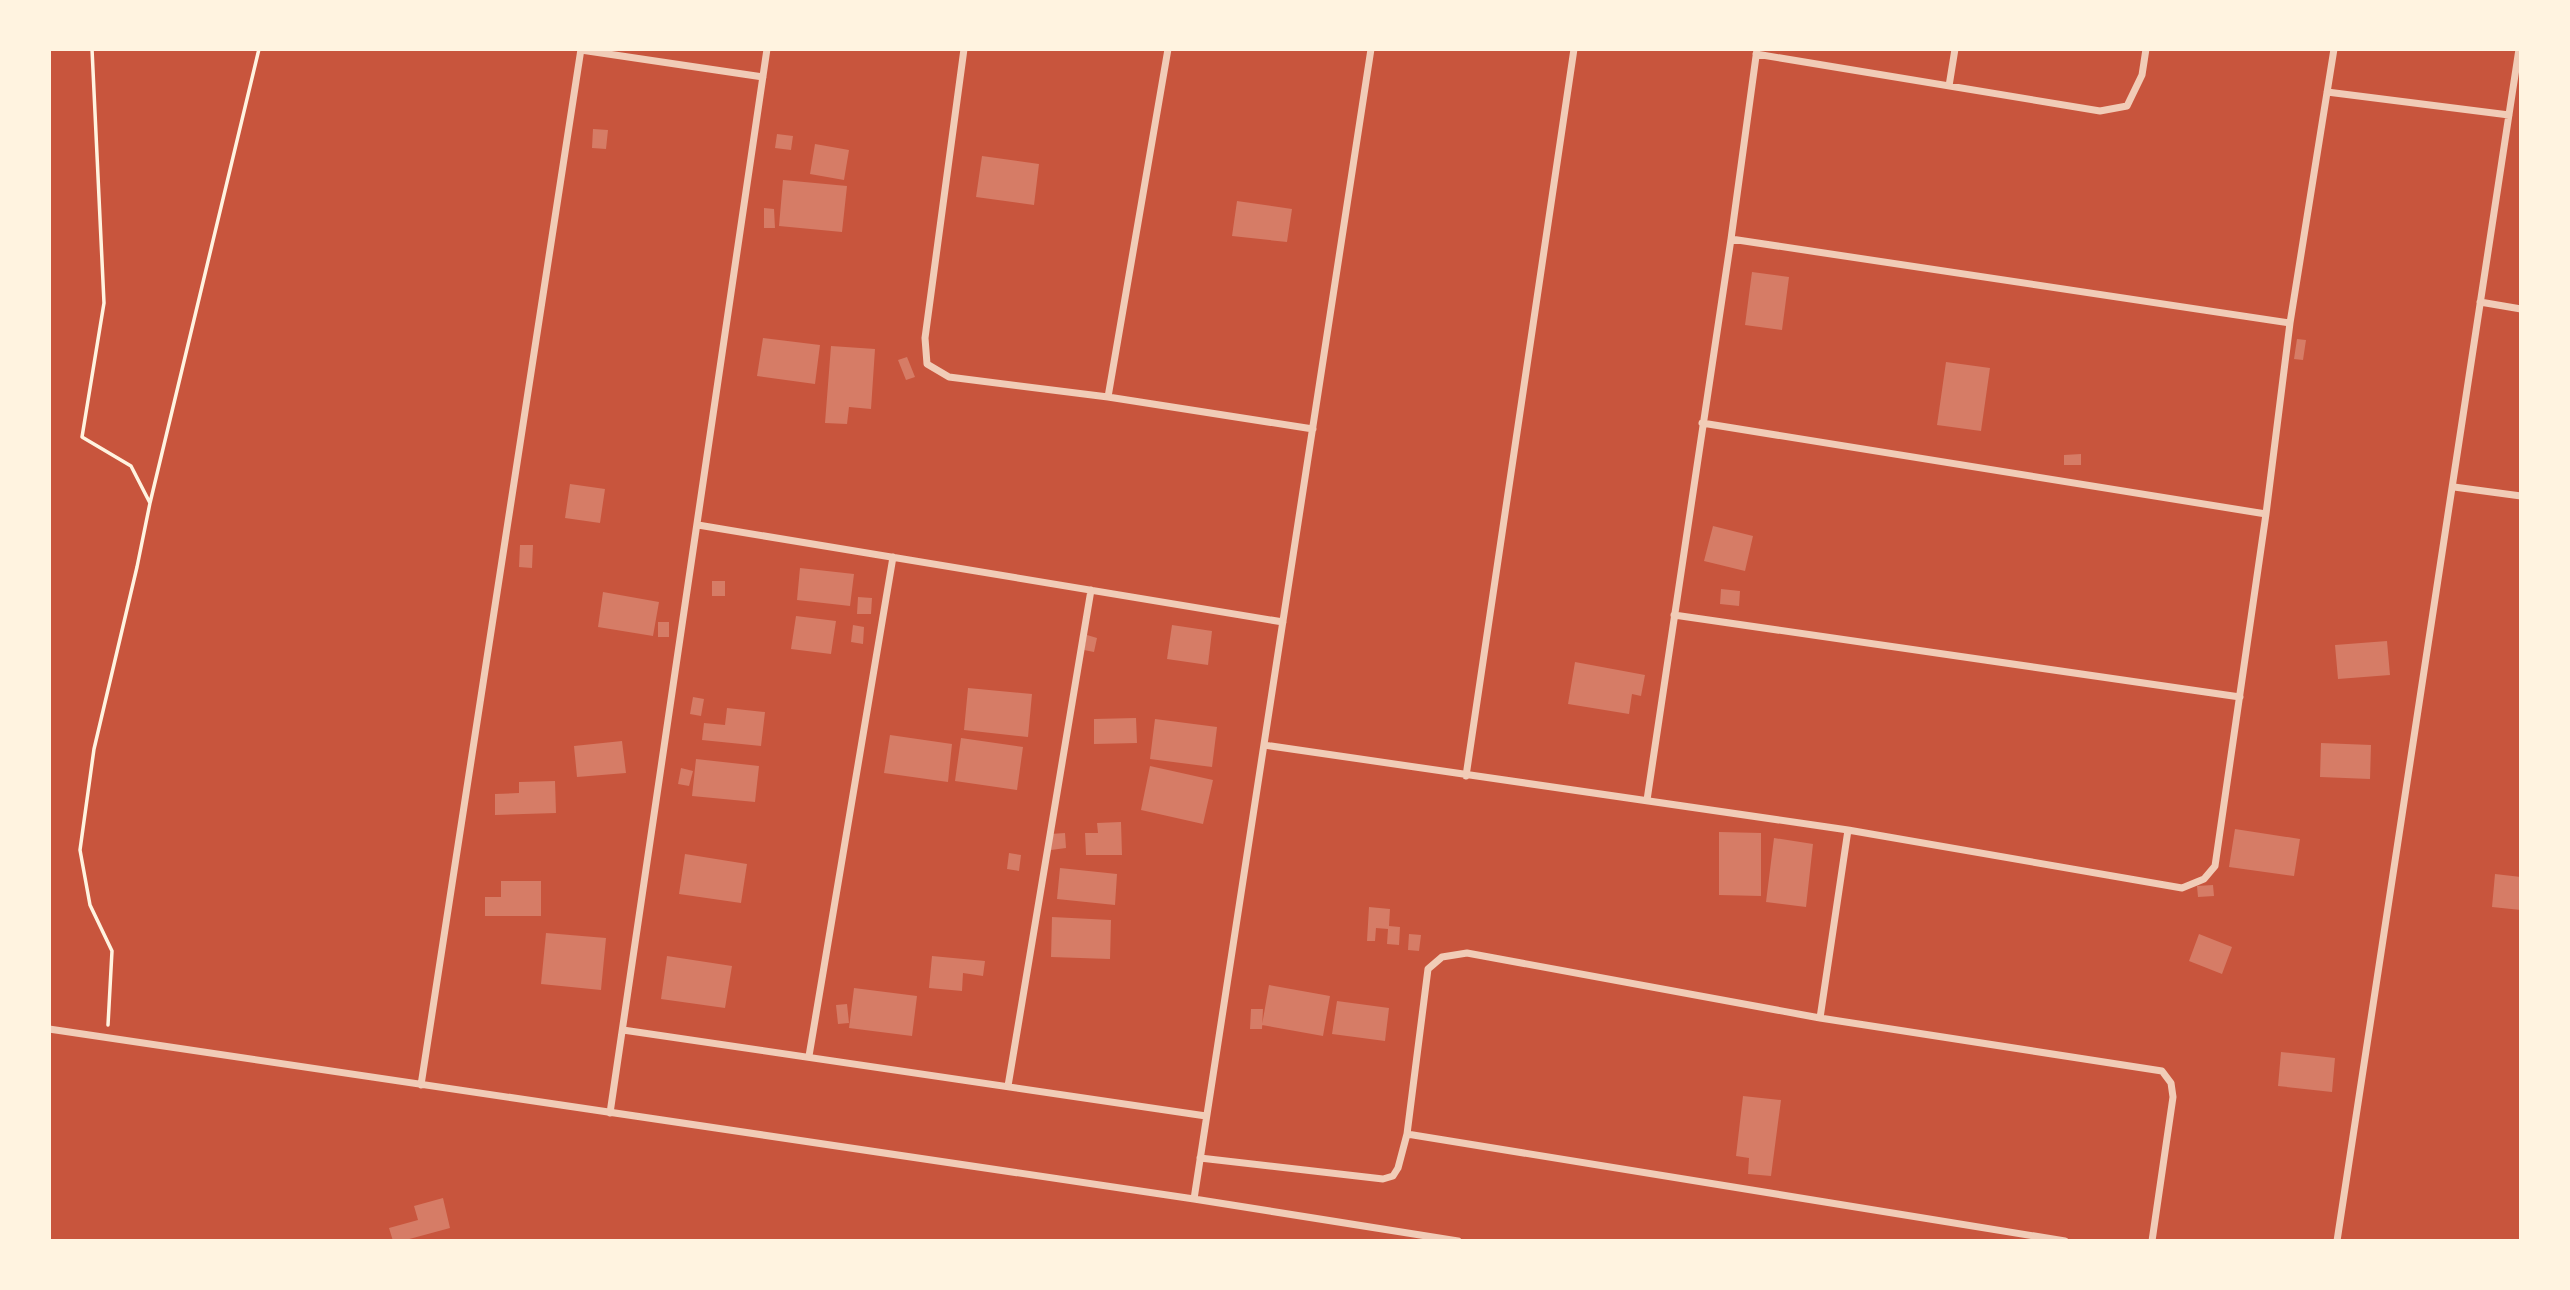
<svg xmlns="http://www.w3.org/2000/svg" width="2570" height="1290" font-family="'IBM Plex Sans',sans-serif">
<style>
.building{fill:#d67c66}
.lines{fill:none;stroke-linecap:round;stroke-linejoin:round}
.path{stroke:#fff3e0;stroke-width:3.5}
.minor{stroke:#f1ccb7;stroke-width:7}
</style>
<rect width="100%" height="100%" fill="#c8553d"/>
<!-- building -->
<path class="building" d="M593 129 608 130 606 149 592 148Z
M777 134 793 136 791 150 775 148Z
M815 144 849 150 844 180 810 174Z
M982 156 1039 164 1034 205 976 197Z
M783 180 847 186 842 232 779 226Z
M1237 201 1292 209 1287 242 1232 236Z
M764 208 774 209 775 228H764Z
M1752 272 1789 277 1782 330 1745 325Z
M763 338 820 345 815 384 757 376Z
M2297 339 2306 340 2303 360 2294 359Z
M831 346 875 349 871 409 849 407 847 424 825 423Z
M907 357 915 377 906 380 898 360Z
M1946 362 1990 368 1981 431 1937 425Z
M2081 454V465H2064V455Z
M570 484 605 489 600 523 565 518Z
M1713 526 1753 536 1745 571 1704 561Z
M520 545H533L532 568 519 567Z
M800 568 854 574 850 606 797 600Z
M712 581H725V596H712Z
M1721 589 1740 591 1739 606 1720 604Z
M603 592 659 602 653 636 598 627Z
M858 597 872 598 871 614H857Z
M796 616 836 621 831 654 791 649Z
M658 622H669V637H658Z
M853 625 864 627 863 644 851 642Z
M1172 625 1212 631 1208 665 1167 659Z
M1087 635 1097 638 1094 652 1084 650Z
M2387 641 2390 675 2338 679 2335 645Z
M1575 662 1645 675 1641 696 1632 694 1629 714 1568 704Z
M968 688 1032 694 1028 737 964 730Z
M693 697 704 699 701 716 690 714Z
M727 708 765 712 761 746 702 740 704 723 725 725Z
M1136 718 1137 743 1094 744V719Z
M1155 719 1217 727 1212 767 1150 759Z
M890 735 952 744 948 782 884 773Z
M961 738 1023 747 1017 790 955 781Z
M622 741 626 773 577 777 574 746Z
M2321 743 2371 745 2370 779 2320 777Z
M696 759 759 766 755 802 692 796Z
M1150 766 1213 780 1203 824 1141 810Z
M681 768 693 771 689 786 678 784Z
M555 781 556 813 495 815V794L519 793V782Z
M1121 822 1122 855H1086L1085 833H1098L1097 823Z
M2235 829 2300 839 2294 876 2229 867Z
M1719 832 1761 833V896L1719 895Z
M1065 833 1066 848 1051 850 1050 834Z
M1774 838 1813 844 1806 907 1766 902Z
M1009 853 1021 855 1019 871 1007 869Z
M685 854 747 864 741 903 679 894Z
M1060 868 1117 874 1115 905 1057 899Z
M2495 874 2521 877V910L2492 907Z
M501 881H541V916H485V897H501Z
M2213 885 2214 896 2198 897 2197 886Z
M1369 907 1390 909 1389 926 1400 927 1399 945 1387 944 1388 929 1376 928 1375 941H1367Z
M1052 917 1111 920 1110 959 1051 957Z
M546 933 606 938 601 990 541 984Z
M1409 934 1421 935 1419 951 1408 950Z
M2199 934 2232 947 2222 974 2189 961Z
M667 956 732 966 725 1008 661 999Z
M932 956 985 961 983 976 963 973 962 991 929 988Z
M1269 985 1330 996 1323 1036 1262 1025Z
M854 988 917 996 912 1036 849 1028Z
M1337 1001 1389 1008 1385 1041 1332 1034Z
M847 1004 849 1023 838 1024 836 1005Z
M1251 1009H1263L1262 1029H1250Z
M2281 1052 2335 1058 2332 1092 2278 1086Z
M1743 1096 1781 1100 1771 1176 1748 1174 1749 1158 1736 1156Z
M443 1198 450 1228 402 1241H393L389 1228 418 1220 414 1206Z"/>
<g class="lines">
<!-- path -->
<path class="path" d="M92 49 104 303 82 437 131 466 150 503 137 567 94 749 80 850 90 905 112 951 108 1025
M150 503 259 49"/>
<!-- minor -->
<path class="minor" d="M964 49 925 338 927 364 949 377 1108 397 1313 429
M581 50 763 77
M1756 54 2100 111 2127 106 2142 75 2146 49
M1949 86 1955 49
M2327 92 2509 115
M1731 239 2290 323
M2480 302 2521 309
M1108 397 1168 49
M1702 423 2266 514
M2454 487 2521 496
M698 525 1283 622
M1674 615 2240 697
M1264 745 1848 830 2182 888 2204 879 2215 866 2266 514 2290 323 2334 49
M1466 776 1574 49
M1647 800 1731 239 1757 49
M1820 1018 1848 830
M49 1029 1194 1199 1458 1241
M623 1030 1206 1116
M809 1056 893 557
M421 1085 581 49
M1008 1086 1091 590
M610 1113 767 49
M1407 1134 2065 1241
M1200 1158 1383 1179 1393 1176 1398 1168 1407 1134 1428 969 1442 957 1467 953 1820 1018 2162 1071 2171 1083 2173 1097 2152 1241
M1194 1199 1371 49
M2337 1241 2519 49"/>
</g>
<!-- border -->
<rect width="2570" height="1290" fill="none" stroke="#fff3e0" stroke-width="102"/>
</svg>
